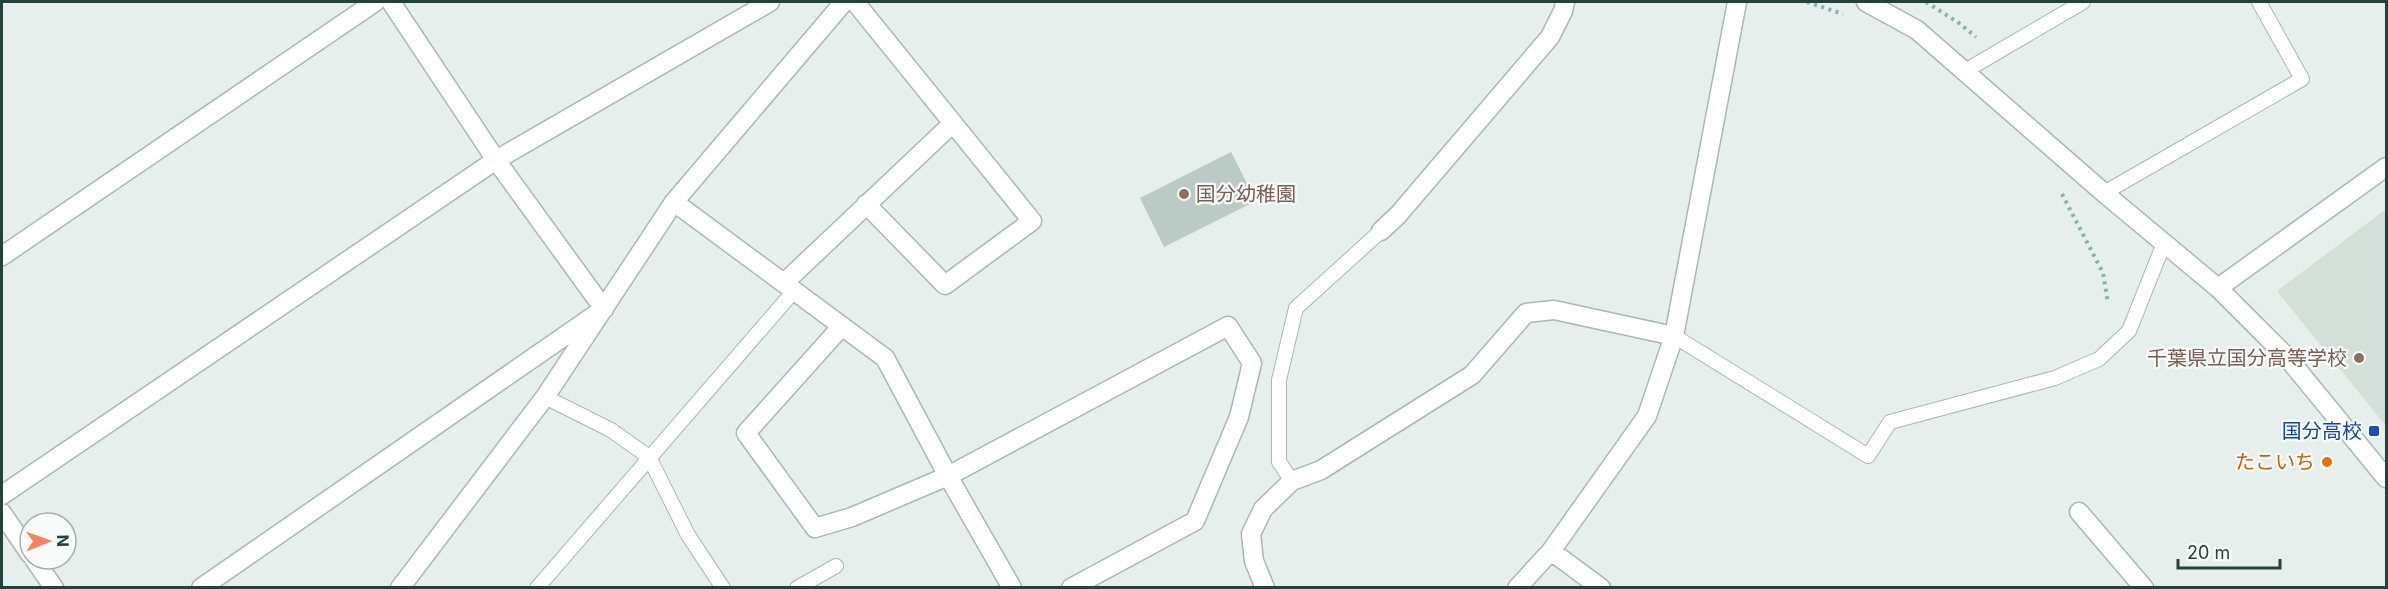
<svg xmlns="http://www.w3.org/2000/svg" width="2388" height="589" font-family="Inter,'Noto Sans JP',sans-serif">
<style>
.built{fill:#d4dfda}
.building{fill:#bbcac4}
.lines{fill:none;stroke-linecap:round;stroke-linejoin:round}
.service-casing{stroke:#a8b8b2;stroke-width:16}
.minor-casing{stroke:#a8b8b2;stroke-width:21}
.tertiary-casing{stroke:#a8b8b2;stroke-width:21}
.path{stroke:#86b3a5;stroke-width:4;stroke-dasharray:3 4.5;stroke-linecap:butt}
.service{stroke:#fff;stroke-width:14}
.minor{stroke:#fff;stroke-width:18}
.tertiary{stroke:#fff;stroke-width:18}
.education-dot{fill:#8d6e63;stroke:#f7fbf9;stroke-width:2}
.transit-dot{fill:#1a4fb4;stroke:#f7fbf9;stroke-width:2}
.food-dot{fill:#e8710a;stroke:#f7fbf9;stroke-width:2}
.labels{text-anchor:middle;stroke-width:4.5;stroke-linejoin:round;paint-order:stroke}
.education-label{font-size:20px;fill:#785e54;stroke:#f7fbf9;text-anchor:start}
.transit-label{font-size:20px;fill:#164399;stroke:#f7fbf9;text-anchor:end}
.food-label{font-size:20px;fill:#c56008;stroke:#f7fbf9;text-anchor:end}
</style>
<rect width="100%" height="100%" fill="#e6efeb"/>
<!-- built -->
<path class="built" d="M2386 209V426L2277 291Z"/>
<!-- building -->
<path class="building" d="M1231 152 1256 201 1164 247 1140 198Z"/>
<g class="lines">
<defs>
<path id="service" d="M1965 71 2083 2
M2104 193 2302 79 2259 2
M1674 336 1868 456 1890 422 2055 378 2099 359 2129 331 2164 243
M545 397 611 430 649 457 688 535 723 588
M1292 481 1279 462V380L1296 308 1381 231
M537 588 794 291
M797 588 836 566"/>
<path id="minor" d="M391 2 496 160 604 309
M855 2 1032 221 945 285 866 204
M674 202 885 358 948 476 1012 588
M1381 231 1398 215 1550 37 1563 11 1565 2
M2 256 375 2
M784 283 953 123
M2218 288 2386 167
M842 326 746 433 815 528 852 517 948 476 1228 326 1252 363 1239 417 1195 521 1071 588
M2 495 496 160 770 2
M2079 512 2144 588
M2 513 30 554
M1551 551 1601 588
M34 559 54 588
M201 588 595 315
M400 588 545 397 674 202 844 2
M1265 588 1254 561 1251 534 1263 509 1292 481 1321 470 1472 375 1526 313 1554 310 1674 336
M1517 588 1551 551 1647 416 1674 336 1737 2"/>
<path id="tertiary" d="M1866 2 1917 30 2104 193 2218 288 2286 356 2386 478"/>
</defs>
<!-- service casing -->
<use href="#service" class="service-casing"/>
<!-- minor casing -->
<use href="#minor" class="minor-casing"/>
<!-- tertiary casing -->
<use href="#tertiary" class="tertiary-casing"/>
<!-- path -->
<path class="path" d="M1807 2 1843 14
M1926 2 1959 23 1976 37
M2062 194 2103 273 2108 303"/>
<!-- service -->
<use href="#service" class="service"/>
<!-- minor -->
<use href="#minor" class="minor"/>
<!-- tertiary -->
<use href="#tertiary" class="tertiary"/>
</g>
<!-- markers -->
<g class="education-dot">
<circle cx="1184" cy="194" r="6"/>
<circle cx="2359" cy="358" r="6"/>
</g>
<rect class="transit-dot" x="2368" y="425" width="12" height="12" rx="3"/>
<circle class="food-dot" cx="2327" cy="462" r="6"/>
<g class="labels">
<!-- education labels -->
<g class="education-label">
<text x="1196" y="201">国分幼稚園</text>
<text x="2347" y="365" text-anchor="end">千葉県立国分高等学校</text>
</g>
<!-- transit labels -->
<g class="transit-label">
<text x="2362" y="438">国分高校</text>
</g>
<!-- food labels -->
<g class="food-label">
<text x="2315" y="469">たこいち</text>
</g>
</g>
<!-- border -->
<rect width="2388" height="589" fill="none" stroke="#24423a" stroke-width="6"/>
<!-- north arrow -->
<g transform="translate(48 541) rotate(89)"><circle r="28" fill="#f7fbf9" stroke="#a3b1ad" stroke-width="1.5"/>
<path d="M0-4.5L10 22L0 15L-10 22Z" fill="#f4845f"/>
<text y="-9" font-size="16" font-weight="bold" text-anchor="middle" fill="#24423a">N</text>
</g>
<!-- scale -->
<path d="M2178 559v9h102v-9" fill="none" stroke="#24423a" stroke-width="3"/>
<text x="2187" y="559" font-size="18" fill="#24423a" stroke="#f7fbf9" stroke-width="4.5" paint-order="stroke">20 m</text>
</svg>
